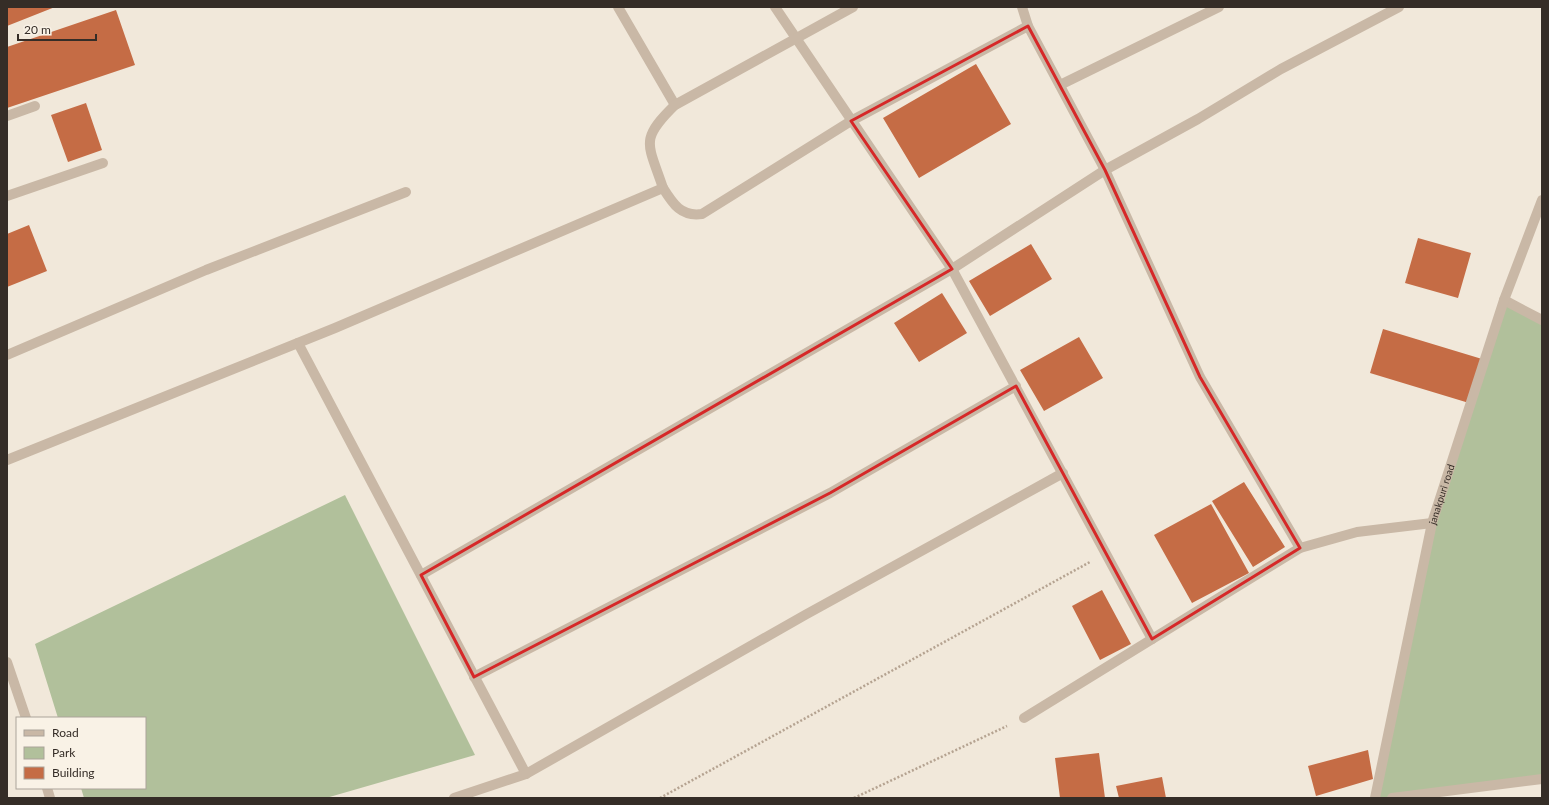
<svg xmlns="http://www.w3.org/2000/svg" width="1549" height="805" font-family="Lato,sans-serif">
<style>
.green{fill:#b1c09b}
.building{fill:#c56c45}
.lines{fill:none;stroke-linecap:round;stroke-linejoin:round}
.path{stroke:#b5a391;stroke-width:2.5;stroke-dasharray:2 2;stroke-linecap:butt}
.minor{stroke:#c9b8a6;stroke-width:10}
.marked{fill:none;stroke:#d62828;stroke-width:3;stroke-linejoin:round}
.labels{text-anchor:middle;stroke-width:3.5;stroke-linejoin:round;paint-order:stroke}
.street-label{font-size:10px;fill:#352d27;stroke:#f9f2e6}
</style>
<rect width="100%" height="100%" fill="#f1e8da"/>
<!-- green -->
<path class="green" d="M1504 300 1542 320V779L1392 798H1375L1432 523Z
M345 495 475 755 326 798H84L81 788H145V718H58L35 644Z"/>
<!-- building -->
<path class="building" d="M7 7H55L7 26Z
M116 10 135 65 7 108V47Z
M976 64 1011 124 919 178 883 118Z
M86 103 102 150 68 162 51 115Z
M29 225 47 271 7 287V234Z
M1418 238 1471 253 1458 298 1405 283Z
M1031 244 1052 279 990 316 969 281Z
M942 293 967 333 919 362 894 323Z
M1383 329 1482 359 1469 403 1370 373Z
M1079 337 1103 378 1044 411 1020 370Z
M1244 482 1285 547 1253 567 1212 501Z
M1211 504 1249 573 1192 603 1154 535Z
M1102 590 1131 644 1100 660 1072 606Z
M1368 750 1373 779 1316 796 1308 766Z
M1099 753 1105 798H1060L1055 758Z
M1162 777 1166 798H1119L1116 786Z"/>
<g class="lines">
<!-- path -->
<path class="path" d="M660 798 1090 562
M854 798 1007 726"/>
<!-- minor -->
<g class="minor">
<path d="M618 7 675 105"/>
<path d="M775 7 952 269 1152 639"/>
<path d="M1022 7 1028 26 1105 170 1200 377 1300 548"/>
<path d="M1060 85 1219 7"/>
<path d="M7 116 35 106"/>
<path d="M663 188C648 143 639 140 675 105L853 7"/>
<path d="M7 196 103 163"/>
<path d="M1504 300 1542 320"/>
<path d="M298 343 526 774 454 798"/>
<path d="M7 355 206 270 406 192"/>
<path d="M7 460 335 328 663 188C673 204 681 217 702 214L851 121 1028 26"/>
<path d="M421 575 952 269 1105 170 1198 119 1281 69 1399 7"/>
<path d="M7 662 26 718"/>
<path d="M474 677 830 493 1016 386"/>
<path d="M1024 718 1300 548 1357 532 1432 523"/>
<path d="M526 774 805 615 1063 473"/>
<path d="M47 788 50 798"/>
<path id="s1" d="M1375 798 1432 523 1504 300 1542 200"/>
<path d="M1392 798 1542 779"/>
</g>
</g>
<!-- marked area -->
<path class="marked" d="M1028 26 1105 170 1200 377 1300 548 1152 639 1016 386 830 493 474 677 421 575 952 269 851 121Z"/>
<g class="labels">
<!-- street labels -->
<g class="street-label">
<text dy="4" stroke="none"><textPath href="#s1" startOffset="311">janakpuri road</textPath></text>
</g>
</g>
<!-- border -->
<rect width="1549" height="805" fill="none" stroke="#352d27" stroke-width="16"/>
<!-- legend -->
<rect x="16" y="717" width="130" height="72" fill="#f9f2e6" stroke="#aba39a"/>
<rect x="24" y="730" width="20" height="6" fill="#c9b8a6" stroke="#aba39a"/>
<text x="52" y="737" font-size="12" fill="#352d27">Road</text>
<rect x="24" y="747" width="20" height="12" fill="#b1c09b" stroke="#aba39a"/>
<text x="52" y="757" font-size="12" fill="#352d27">Park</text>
<rect x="24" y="767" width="20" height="12" fill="#c56c45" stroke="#aba39a"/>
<text x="52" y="777" font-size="12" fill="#352d27">Building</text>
<!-- scale -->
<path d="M18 34v6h78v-6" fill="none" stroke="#352d27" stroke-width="2"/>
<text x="24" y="34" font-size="12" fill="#352d27" stroke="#f9f2e6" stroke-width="3" paint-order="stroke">20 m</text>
</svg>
